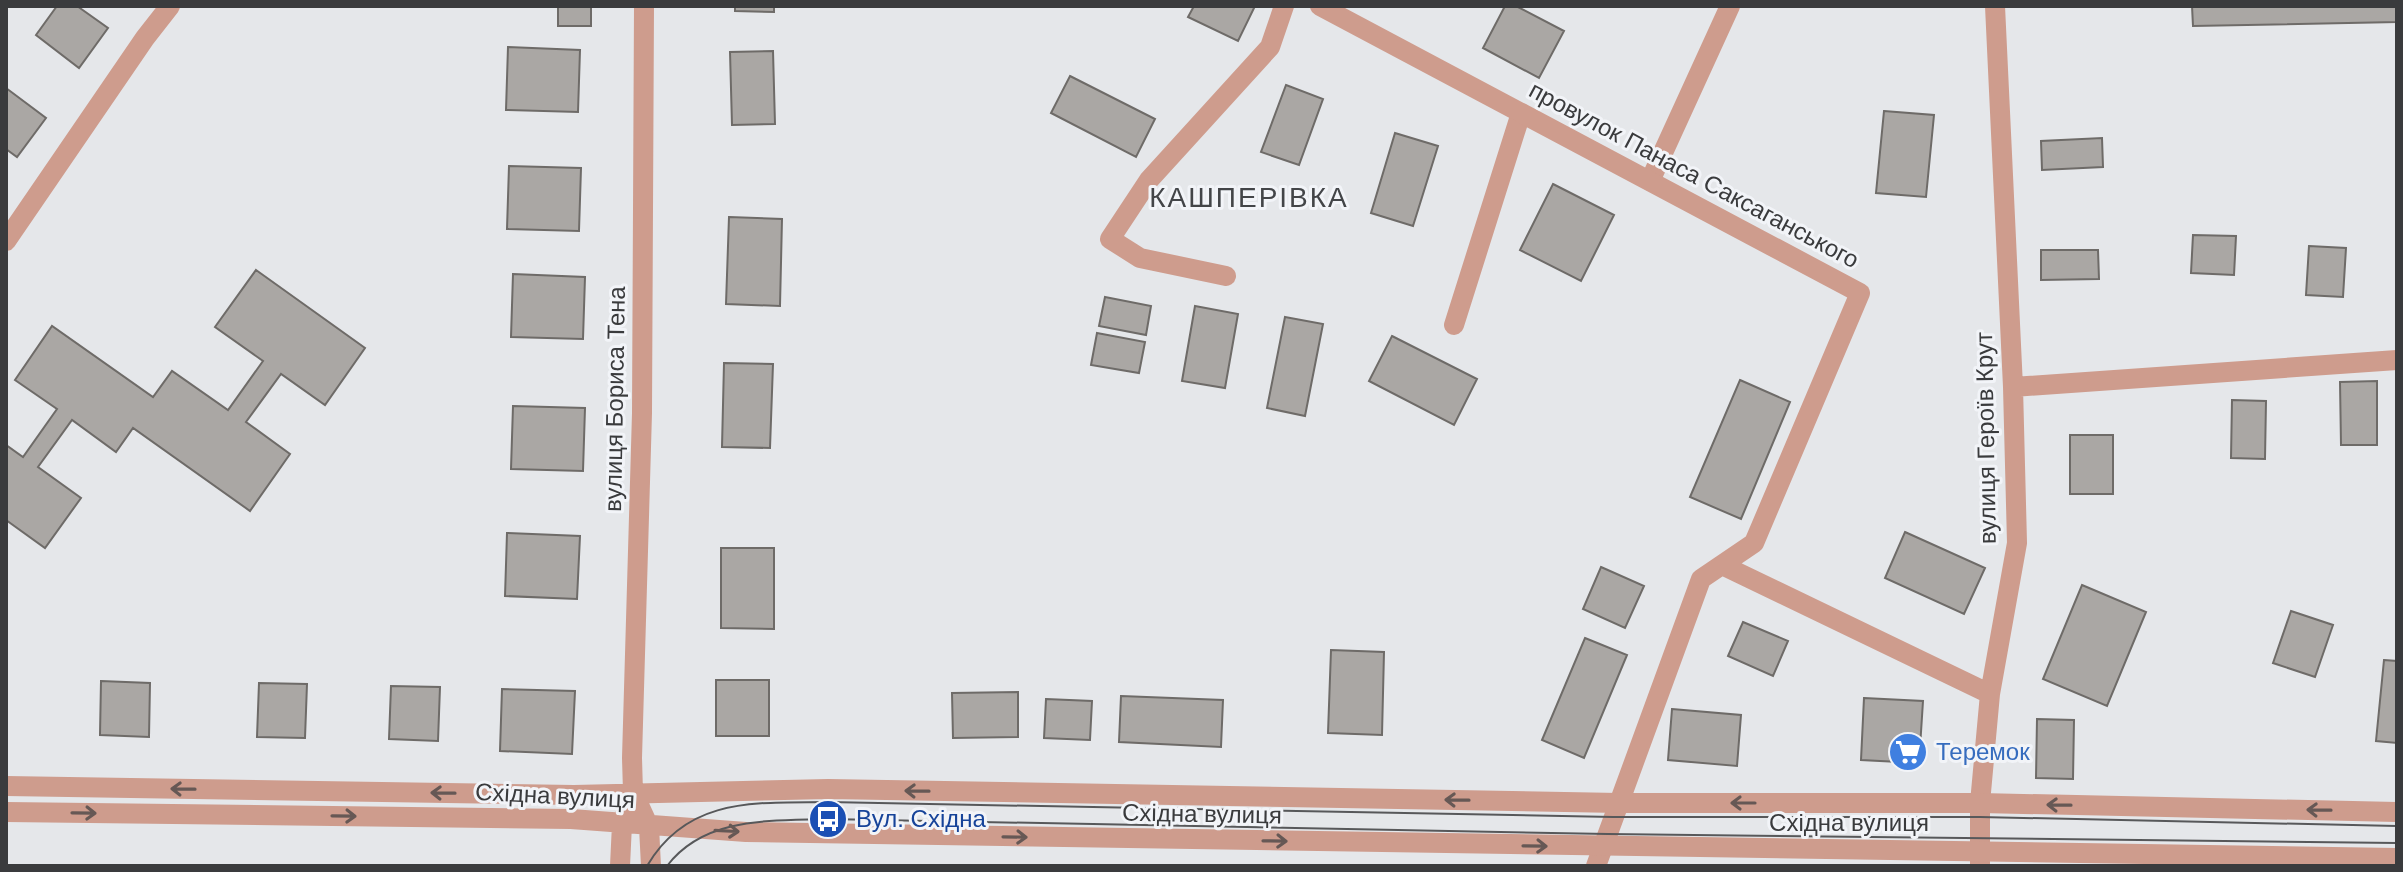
<svg xmlns="http://www.w3.org/2000/svg" width="2403" height="872" font-family="Helvetica,sans-serif">
<style>
.building{fill:#aaa7a4;stroke:#6e6b68;stroke-width:2}
.lines{fill:none;stroke-linecap:round;stroke-linejoin:round}
.service{stroke:#ce9c8d;stroke-width:20}
.minor{stroke:#ce9c8d;stroke-width:20}
.tertiary{stroke:#ce9c8d;stroke-width:20}
.tram{stroke:#57585a;stroke-width:2}
.oneway{stroke:#665855}
.labels{text-anchor:middle;stroke-width:6;stroke-linejoin:round;paint-order:stroke}
.street-label{font-size:24px;fill:#3a3b3d;stroke:#f2f4f8}
.shop-label{font-size:24px;fill:#366cbe;stroke:#f2f4f8;text-anchor:start}
.transit-label{font-size:24px;fill:#164399;stroke:#f2f4f8;text-anchor:start}
.quarter-label{font-size:28px;letter-spacing:2px;fill:#434548;stroke:#f2f4f8}
</style>
<rect width="100%" height="100%" fill="#e5e7ea"/>
<!-- building -->
<path class="building" d="M57 6H77L108 28 79 68 36 35Z
M558 6H591V26H558Z
M735 6H774V12L735 11Z
M1194 6H1255L1238 41 1188 17Z
M1505 6H1516L1564 31 1539 78 1483 48Z
M2192 6H2397V22L2193 26Z
M508 47 580 50 578 112 506 110Z
M773 51 775 124 732 125 730 52Z
M1070 76 1155 119 1136 157 1051 113Z
M1286 85 1323 99 1299 165 1261 152Z
M6 88 46 118 17 157 6 149Z
M1884 111 1934 115 1926 197 1876 193Z
M1395 133 1438 146 1413 226 1371 213Z
M2102 138 2103 167 2042 170 2041 141Z
M509 166 581 168 579 231 507 229Z
M1553 184 1614 215 1581 281 1520 250Z
M729 217 782 219 780 306 726 304Z
M2193 235 2236 236 2234 275 2191 273Z
M2309 246 2346 248 2343 297 2306 295Z
M2041 250H2098L2099 279 2041 280Z
M256 270 365 348 325 405 281 374 246 422 290 454 250 511 133 428 116 452 72 420 38 467 81 498 45 548 6 520V445L23 457 57 409 15 380 52 326 153 397 172 371 228 410 263 361 215 327Z
M513 274 585 277 583 339 511 337Z
M1105 297 1151 306 1146 335 1099 326Z
M1195 306 1238 314 1225 388 1182 381Z
M1285 317 1323 324 1305 416 1267 408Z
M1097 333 1145 342 1139 373 1091 365Z
M1392 336 1477 379 1454 425 1369 381Z
M724 363 773 364 770 448 722 447Z
M1740 380 1790 402 1741 519 1690 497Z
M2377 381V445H2341L2340 382Z
M2232 400 2266 401 2265 459 2231 458Z
M513 406 585 408 583 471 511 469Z
M2070 435H2113V494H2070Z
M1905 532 1985 568 1964 614 1885 578Z
M507 533 580 536 577 599 505 596Z
M721 548H774V629L721 628Z
M1601 567 1644 586 1625 628 1583 609Z
M2082 585 2146 612 2107 706 2043 679Z
M2291 611 2333 625 2315 677 2273 663Z
M1743 622 1788 641 1773 676 1728 656Z
M1585 638 1627 655 1584 758 1542 740Z
M1331 650 1384 652 1382 735 1328 733Z
M2384 660 2397 661V743L2376 741Z
M716 680H769V736H716Z
M101 681 150 683 149 737 100 735Z
M259 683 307 684 305 738 257 737Z
M391 686 440 687 438 741 389 739Z
M502 689 575 691 572 754 500 751Z
M1018 692V737L953 738 952 693Z
M1121 696 1223 700 1221 747 1119 742Z
M1864 698 1923 701 1919 763 1861 760Z
M1046 699 1092 701 1090 740 1044 738Z
M1672 709 1741 715 1737 766 1668 760Z
M2037 719 2074 720 2073 779 2036 778Z"/>
<g class="lines">
<!-- service -->
<path class="service" d="M1650 181 1730 6
M1226 276 1140 258 1110 239 1149 180 1270 47 1284 6
M1454 325 1521 113"/>
<!-- minor -->
<path class="minor" d="M1320 6 1860 293 1754 543 1701 579 1596 866
M6 241 145 38 170 6
M2013 387 2397 360
M1722 565 1990 694
M1980 866V803L1990 694 2017 543 2013 387 1995 6"/>
<!-- tertiary -->
<path class="tertiary" d="M644 6 642 413 632 758 633 792 649 827 651 866
M6 786 574 795 828 789 1619 803H1980L2397 812
M6 812 571 819 746 832 2397 858
M620 866 622 824 625 815"/>
<!-- tram -->
<path class="tram" d="M647 866C688 796 757 803 828 802L1613 817H1980L2397 826
M667 866C705 816 772 821 828 819L1608 834 2397 843"/>
</g>
<!-- one-way arrows -->
<defs><path id="oneway-shaft" d="M-6 0H5M1.5-3L5.5 0L1.5 3" fill="none" stroke-width="1.6" stroke-linecap="round" stroke-linejoin="round" transform="scale(2)"/></defs>
<g class="oneway">
<use href="#oneway-shaft" transform="translate(183 789) rotate(-179)"/>
<use href="#oneway-shaft" transform="translate(917 791) rotate(-179)"/>
<use href="#oneway-shaft" transform="translate(443 793) rotate(-179)"/>
<use href="#oneway-shaft" transform="translate(1457 800) rotate(-179)"/>
<use href="#oneway-shaft" transform="translate(1743 803) rotate(-180)"/>
<use href="#oneway-shaft" transform="translate(2059 805) rotate(-179)"/>
<use href="#oneway-shaft" transform="translate(2319 810) rotate(-179)"/>
<use href="#oneway-shaft" transform="translate(84 813) rotate(1)"/>
<use href="#oneway-shaft" transform="translate(344 816) rotate(1)"/>
<use href="#oneway-shaft" transform="translate(727 831) rotate(3)"/>
<use href="#oneway-shaft" transform="translate(1015 837) rotate(1)"/>
<use href="#oneway-shaft" transform="translate(1275 841) rotate(1)"/>
<use href="#oneway-shaft" transform="translate(1535 846) rotate(1)"/>
</g>
<!-- icons -->
<defs>
<symbol id="supermarket-disc" viewBox="-11 -11 22 22"><circle r="9.5" fill="#3f7fe0" stroke="#f2f4f8"/><path d="M-6-5.5h2.5l.6 2H6L4.5 2H-2.5L-4.4-4H-6ZM-1.5 3.2a1.3 1.3 0 1 0 .1 0ZM3 3.2a1.3 1.3 0 1 0 .1 0Z" fill="#fff"/></symbol>
<symbol id="bus-disc" viewBox="-11 -11 22 22"><circle r="9.5" fill="#1a4fb4" stroke="#f2f4f8"/><path d="M-5-6H5V4H4V6H2V4H-2V6H-4V4H-5ZM-3.5-4V0h7V-4ZM-3.5 1.2v1.5H-2V1.2ZM2 1.2v1.5H3.5V1.2Z" fill="#fff"/></symbol>
</defs>
<g fill-rule="evenodd">
<use href="#supermarket-disc" x="1886" y="730" width="44" height="44"/>
<use href="#bus-disc" x="806" y="797" width="44" height="44"/>
</g>
<g class="labels">
<!-- street labels -->
<g class="street-label">
<text transform="translate(1694 175) rotate(28)" y="8">провулок Панаса Саксаганського</text>
<text transform="translate(615 399) rotate(-89)" y="8">вулиця Бориса Тена</text>
<text transform="translate(1986 438) rotate(-91)" y="8">вулиця Героїв Крут</text>
<text transform="translate(555 796) rotate(3)" y="8">Східна вулиця</text>
<text transform="translate(1202 814) rotate(1)" y="8">Східна вулиця</text>
<text x="1849" y="831">Східна вулиця</text>
</g>
<!-- shop labels -->
<g class="shop-label">
<text x="1936" y="760">Теремок</text>
</g>
<!-- transit labels -->
<g class="transit-label">
<text x="856" y="827">Вул. Східна</text>
</g>
<!-- quarter labels -->
<g class="quarter-label">
<text x="1249" y="207">КАШПЕРІВКА</text>
</g>
</g>
<!-- border -->
<rect width="2403" height="872" fill="none" stroke="#3a3b3d" stroke-width="16"/>
</svg>
